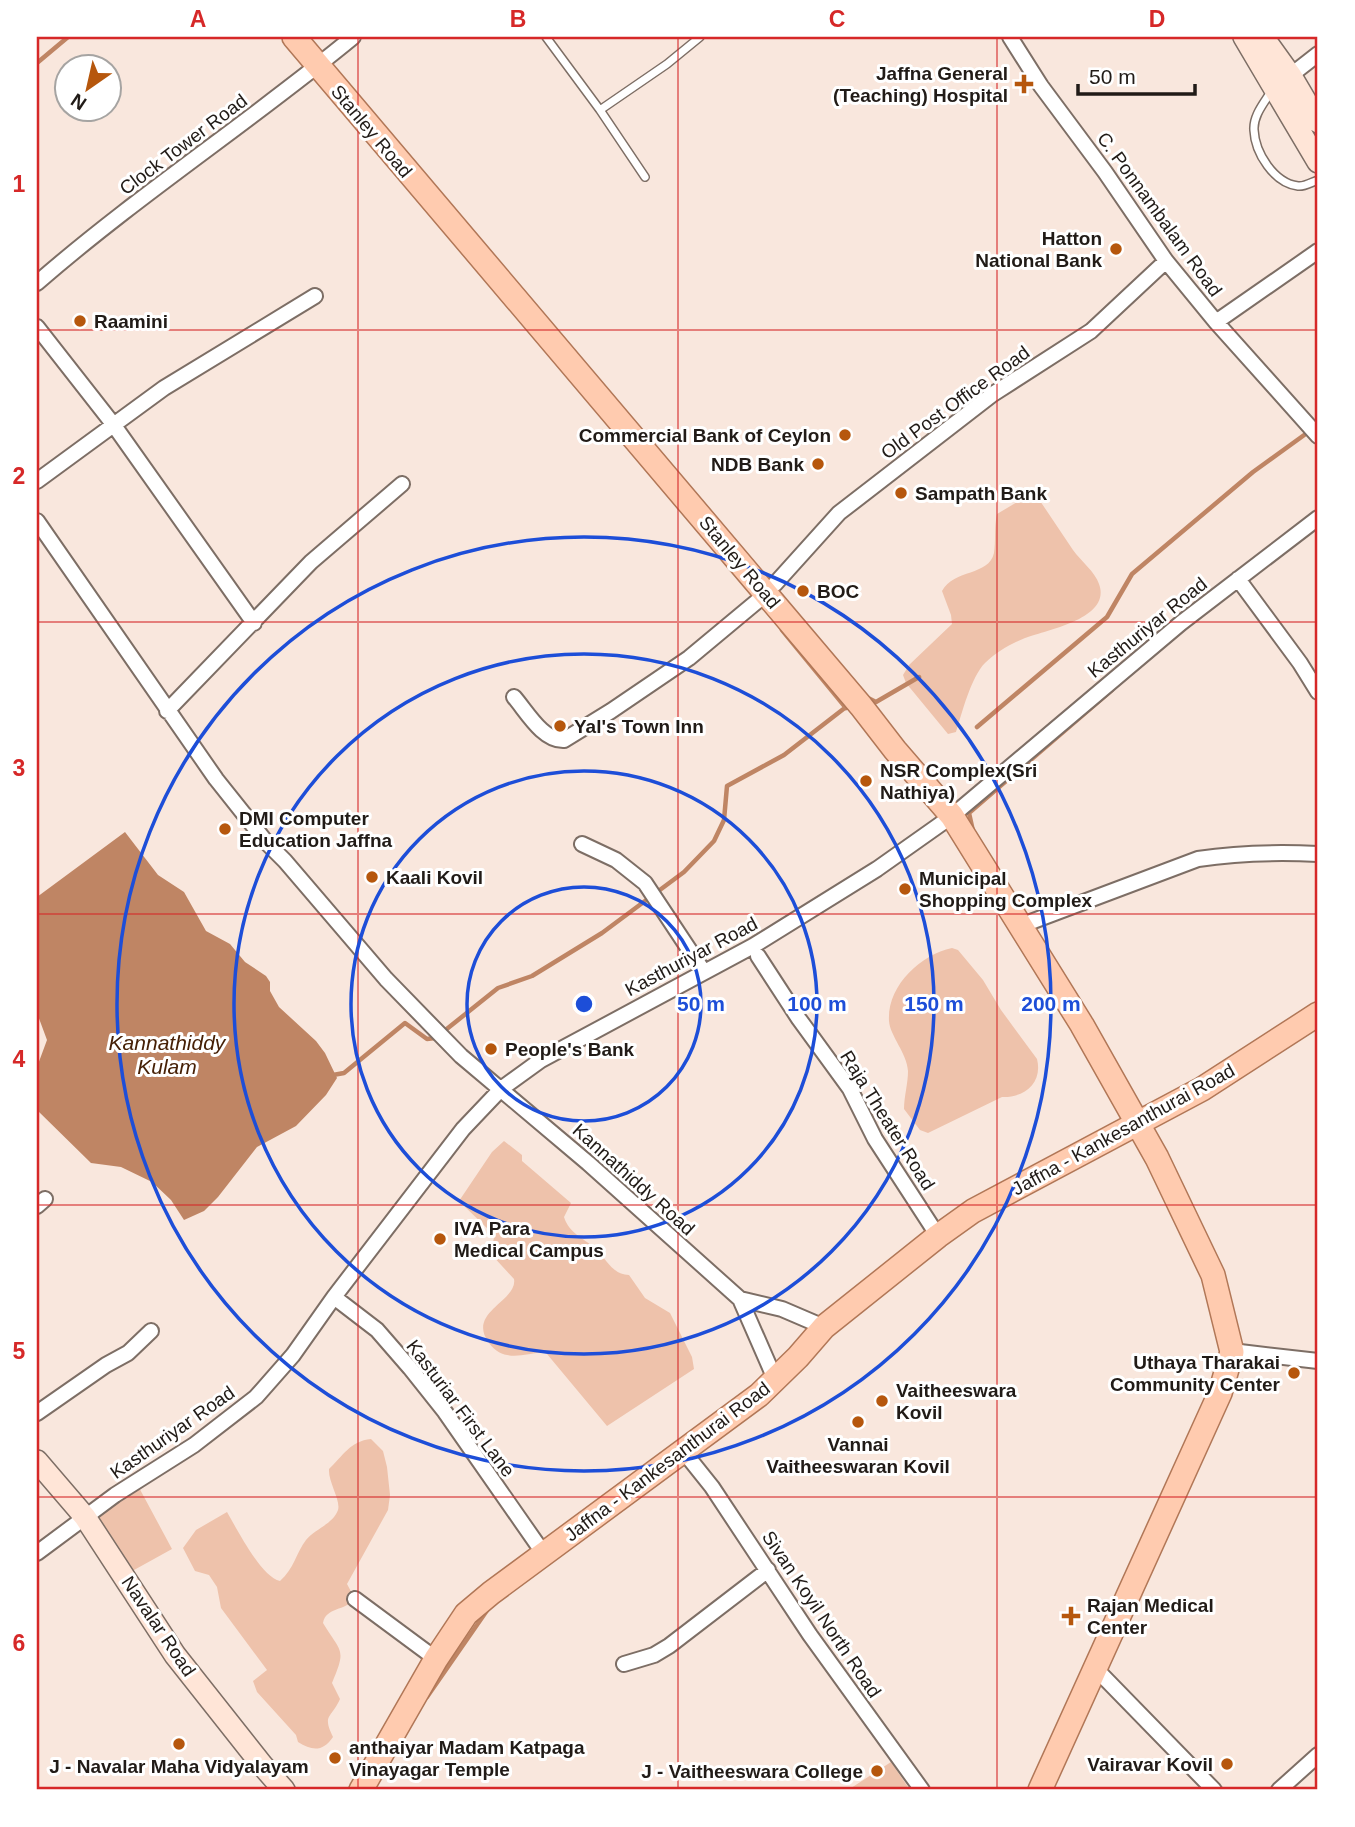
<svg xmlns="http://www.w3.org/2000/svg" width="1355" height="1827" font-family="Arial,sans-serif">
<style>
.green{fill:#eec2ab}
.water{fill:#bf8564}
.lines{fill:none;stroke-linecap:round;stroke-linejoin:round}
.stream{stroke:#bf8564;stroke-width:4.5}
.lane-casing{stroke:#7d6e65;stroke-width:10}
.street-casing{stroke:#7d6e65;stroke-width:18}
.secondary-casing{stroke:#7d6e65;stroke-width:24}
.primary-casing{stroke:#b17757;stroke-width:26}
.lane{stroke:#fff;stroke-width:7}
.street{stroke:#fff;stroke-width:14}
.secondary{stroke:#ffe5d7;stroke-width:21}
.primary{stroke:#ffcbaf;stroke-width:23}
.grid{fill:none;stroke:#d62828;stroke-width:2;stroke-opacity:0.55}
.ring{fill:none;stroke:#1d4ed8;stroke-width:3.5}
.poi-dot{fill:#b6570d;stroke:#fff;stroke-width:2.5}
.labels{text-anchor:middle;stroke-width:6;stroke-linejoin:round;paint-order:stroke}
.poi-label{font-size:19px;font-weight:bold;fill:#211b17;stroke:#fff;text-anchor:start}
.street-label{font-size:19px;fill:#211b17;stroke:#fff}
.water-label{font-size:21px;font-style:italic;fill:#462006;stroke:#fff}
.centre{fill:#1d4ed8;stroke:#fff;stroke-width:3.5}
.ring-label{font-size:21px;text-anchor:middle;font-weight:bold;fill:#1d4ed8;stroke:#fff;stroke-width:6;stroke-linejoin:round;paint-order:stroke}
.neatline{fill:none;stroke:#d62828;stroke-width:2.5}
.grid-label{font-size:23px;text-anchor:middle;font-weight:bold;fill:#d62828}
</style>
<rect width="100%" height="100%" fill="#f9e7dd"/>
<!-- green -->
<path class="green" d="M1034 492C1047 511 1060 531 1073 550 1081 561 1095 572 1099 584 1112 619 1045 630 1025 638 1010 644 996 652 985 663 971 677 962 713 956 732L948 734 906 683 903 675 909 665 952 624 951 615 942 591C954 569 989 576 994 553 996 541 994 527 997 514Z
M952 948 958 950 983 980 1001 1010 1037 1059C1043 1083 1024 1098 1002 1097L928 1133 920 1130 904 1109C904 1096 908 1084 908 1071 907 1053 890 1036 889 1021 887 986 920 955 952 948Z
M504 1141 522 1155V1161L571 1203 564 1217C569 1233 583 1238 595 1248 607 1259 611 1274 629 1275L645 1298 670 1313 692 1357 694 1369 607 1426 547 1354 544 1352C523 1354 504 1363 489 1343 466 1312 518 1301 514 1279L490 1253 494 1238 492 1233 459 1201 492 1152Z
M371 1439 383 1451 387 1467 390 1495 388 1510 347 1584 355 1599C345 1611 326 1607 323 1623 341 1653 347 1648 332 1683L340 1699C331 1719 322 1714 333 1737 323 1752 312 1751 298 1742L296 1735 257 1692 253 1681 267 1670 221 1608 217 1587 209 1575 195 1571 183 1548 196 1530 227 1512C237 1529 261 1577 280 1581 294 1569 296 1553 306 1540 315 1529 333 1524 338 1510 341 1500 328 1482 329 1469 343 1456 350 1441 371 1439Z
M136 1482 172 1549 125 1575 85 1517Z
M891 1762 910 1790H848Z"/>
<!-- water -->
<path class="water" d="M125 832 158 875 184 892 206 931 230 944 245 962 266 976 270 982V991L279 1007 316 1041 325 1053 337 1078 326 1095 296 1126 257 1147 218 1197 204 1211 184 1220 171 1200 152 1182 121 1167 91 1163 37 1110V1067L47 1040 37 1013V897Z"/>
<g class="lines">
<!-- stream -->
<path class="stream" d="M37 63 68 37
M782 630 846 708
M866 697 876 702 919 677
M977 727 1107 617 1132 574 1253 472 1318 425
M973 831 969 813 1112 690
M443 1032 498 988 532 976 602 933 684 872 714 841 724 820 727 786 784 755 846 707
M333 1075 344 1073 405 1023 427 1039 435 1038
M427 1697 488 1609"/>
<defs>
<path id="lane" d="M546 37 600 110 645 177
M1272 90C1265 102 1253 115 1254 130 1255 153 1274 183 1298 186 1304 187 1312 182 1318 180
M600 110 667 64 700 37"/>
<path id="street" d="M1010 37 1041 86 1105 172 1166 261 1216 322 1318 436
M1286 79 1318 54
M37 283C138 195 250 122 353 37
M1216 322 1318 251
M37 327 113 424 254 623
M37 481 164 388 315 296
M37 521 216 779 267 843 285 861 386 979 461 1056 588 1163 740 1299
M1238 579 1300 663 1318 692
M775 584 839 513 993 394 1091 331 1166 261
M514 697C527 712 543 741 564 740L611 711 689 658 766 594
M167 711 311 562 402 484
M582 844 616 860 645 883 704 972
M1020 926 1198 859C1238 853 1278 852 1318 854
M758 956 799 1019 850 1089 875 1139 938 1236
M37 1206 45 1199
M334 1297 377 1330 410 1368 445 1412 544 1554
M1240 1352 1318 1361
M775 1379 740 1299 782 1309 824 1327
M37 1413 106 1365 128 1353 151 1331
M684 1452 712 1487 810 1635 922 1790
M37 1553 115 1495 194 1445 256 1397 293 1355 334 1297 463 1129 501 1089 541 1060 753 946 877 869 952 816 1181 623 1318 518
M355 1599 436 1659
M624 1664 654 1655 669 1646 768 1570
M1095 1668 1214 1790
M1279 1790 1318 1755"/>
<path id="secondary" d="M1244 37 1318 162
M1263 37 1291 76 1318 122
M37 1461 85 1517 175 1655 262 1765 284 1790"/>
<path id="primary" d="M294 37 861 706 895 750 952 816 1082 1025 1157 1158 1213 1275 1232 1352 1220 1393 1040 1790
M361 1790 436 1659 466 1614 491 1593 759 1395 798 1357 824 1327 938 1236 973 1211 1202 1089 1318 1014"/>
</defs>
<!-- lane casing -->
<use href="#lane" class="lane-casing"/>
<!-- street casing -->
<use href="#street" class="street-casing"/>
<!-- secondary casing -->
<use href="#secondary" class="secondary-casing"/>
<!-- primary casing -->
<use href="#primary" class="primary-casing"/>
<!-- lane -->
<use href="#lane" class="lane"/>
<!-- street -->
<use href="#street" class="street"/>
<!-- secondary -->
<use href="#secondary" class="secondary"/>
<!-- primary -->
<use href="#primary" class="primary"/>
</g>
<!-- grid -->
<path class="grid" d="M358 37V1790M678 37V1790M997 37V1790M37 330H1318M37 622H1318M37 914H1318M37 1205H1318M37 1497H1318"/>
<!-- distance rings -->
<g class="ring">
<circle cx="584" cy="1004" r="117"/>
<circle cx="584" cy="1004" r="233"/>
<circle cx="584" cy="1004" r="350"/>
<circle cx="584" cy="1004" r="467"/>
</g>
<!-- markers -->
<g class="poi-dot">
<path d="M1020.5 73.5h7v7h7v7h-7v7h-7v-7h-7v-7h7z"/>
<circle cx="1116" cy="249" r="7"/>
<circle cx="80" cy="321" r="7"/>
<circle cx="845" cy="435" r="7"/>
<circle cx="818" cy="464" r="7"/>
<circle cx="901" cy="493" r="7"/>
<circle cx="803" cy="591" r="7"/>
<circle cx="560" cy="726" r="7"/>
<circle cx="866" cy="781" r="7"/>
<circle cx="225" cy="829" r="7"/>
<circle cx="372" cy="877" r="7"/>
<circle cx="905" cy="889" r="7"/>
<circle cx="491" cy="1049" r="7"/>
<circle cx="440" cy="1239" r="7"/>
<circle cx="1294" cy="1373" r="7"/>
<circle cx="882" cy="1401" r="7"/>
<circle cx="858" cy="1422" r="7"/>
<path d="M1067.5 1605.5h7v7h7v7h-7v7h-7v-7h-7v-7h7z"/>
<circle cx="179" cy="1744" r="7"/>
<circle cx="335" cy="1758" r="7"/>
<circle cx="1227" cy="1764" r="7"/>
<circle cx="877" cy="1771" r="7"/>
</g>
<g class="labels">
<!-- poi labels -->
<g class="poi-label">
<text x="1008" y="80" text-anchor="end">Jaffna General<tspan x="1008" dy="22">(Teaching) Hospital</tspan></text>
<text x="1102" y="245" text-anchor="end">Hatton<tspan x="1102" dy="22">National Bank</tspan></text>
<text x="94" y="328">Raamini</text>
<text x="831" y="442" text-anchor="end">Commercial Bank of Ceylon</text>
<text x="804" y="471" text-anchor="end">NDB Bank</text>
<text x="915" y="500">Sampath Bank</text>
<text x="817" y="598">BOC</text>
<text x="574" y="733">Yal's Town Inn</text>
<text x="880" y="777">NSR Complex(Sri<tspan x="880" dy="22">Nathiya)</tspan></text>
<text x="239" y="825">DMI Computer<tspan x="239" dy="22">Education Jaffna</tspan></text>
<text x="386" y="884">Kaali Kovil</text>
<text x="919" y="885">Municipal<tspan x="919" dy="22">Shopping Complex</tspan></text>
<text x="505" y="1056">People's Bank</text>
<text x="454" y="1235">IVA Para<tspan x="454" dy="22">Medical Campus</tspan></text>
<text x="1280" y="1369" text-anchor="end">Uthaya Tharakai<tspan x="1280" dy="22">Community Center</tspan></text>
<text x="896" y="1397">Vaitheeswara<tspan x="896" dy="22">Kovil</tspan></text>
<text x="858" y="1451" text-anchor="middle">Vannai<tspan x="858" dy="22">Vaitheeswaran Kovil</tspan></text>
<text x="1087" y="1612">Rajan Medical<tspan x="1087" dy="22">Center</tspan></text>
<text x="349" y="1754">anthaiyar Madam Katpaga<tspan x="349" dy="22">Vinayagar Temple</tspan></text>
<text x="1213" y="1771" text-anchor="end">Vairavar Kovil</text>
<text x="179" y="1773" text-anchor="middle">J - Navalar Maha Vidyalayam</text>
<text x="863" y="1778" text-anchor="end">J - Vaitheeswara College</text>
</g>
<!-- street labels -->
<g class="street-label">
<text transform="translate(372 131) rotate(50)" y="7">Stanley Road</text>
<text transform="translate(183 144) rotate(-37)" y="7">Clock Tower Road</text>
<text transform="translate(1160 214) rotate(54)" y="7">C. Ponnambalam Road</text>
<text transform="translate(955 402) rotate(-36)" y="7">Old Post Office Road</text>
<text transform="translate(740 562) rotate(50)" y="7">Stanley Road</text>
<text transform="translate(1147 627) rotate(-39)" y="7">Kasthuriyar Road</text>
<text transform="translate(691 956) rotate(-28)" y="7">Kasthuriyar Road</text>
<text transform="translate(888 1120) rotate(58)" y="7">Raja Theater Road</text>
<text transform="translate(1123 1129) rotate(-29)" y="7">Jaffna - Kankesanthurai Road</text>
<text transform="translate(634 1179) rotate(42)" y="7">Kannathiddy Road</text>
<text transform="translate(461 1408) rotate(53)" y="7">Kasturiar First Lane</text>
<text transform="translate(172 1432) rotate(-35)" y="7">Kasthuriyar Road</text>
<text transform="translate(667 1461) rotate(-37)" y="7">Jaffna - Kankesanthurai Road</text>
<text transform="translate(822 1614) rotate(56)" y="7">Sivan Koyil North Road</text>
<text transform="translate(159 1626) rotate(56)" y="7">Navalar Road</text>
</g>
<!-- water labels -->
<g class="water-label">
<text x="167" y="1050">Kannathiddy<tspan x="167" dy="24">Kulam</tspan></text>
</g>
</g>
<circle cx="584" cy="1004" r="10" class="centre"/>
<g class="ring-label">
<text x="701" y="1011">50 m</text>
<text x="817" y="1011">100 m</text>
<text x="934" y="1011">150 m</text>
<text x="1051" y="1011">200 m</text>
</g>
<!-- border -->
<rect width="1355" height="1827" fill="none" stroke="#ffffff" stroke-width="77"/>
<!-- north arrow -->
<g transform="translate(88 88) rotate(214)"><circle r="33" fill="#ffffff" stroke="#a6a4a2" stroke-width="2"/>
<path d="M0-5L12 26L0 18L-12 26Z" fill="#b6570d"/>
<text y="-10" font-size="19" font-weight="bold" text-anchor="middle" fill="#211b17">N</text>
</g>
<!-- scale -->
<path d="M1078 84v10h117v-10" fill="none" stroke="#211b17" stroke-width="3.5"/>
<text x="1089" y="84" font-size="21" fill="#211b17" stroke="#ffffff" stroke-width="5" paint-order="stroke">50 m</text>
<rect x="38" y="38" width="1278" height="1750" class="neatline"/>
<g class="grid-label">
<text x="198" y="27">A</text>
<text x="518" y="27">B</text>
<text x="837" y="27">C</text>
<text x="1157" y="27">D</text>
<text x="19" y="192">1</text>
<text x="19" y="484">2</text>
<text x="19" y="776">3</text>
<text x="19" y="1067">4</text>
<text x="19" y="1359">5</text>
<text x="19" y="1651">6</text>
</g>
</svg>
